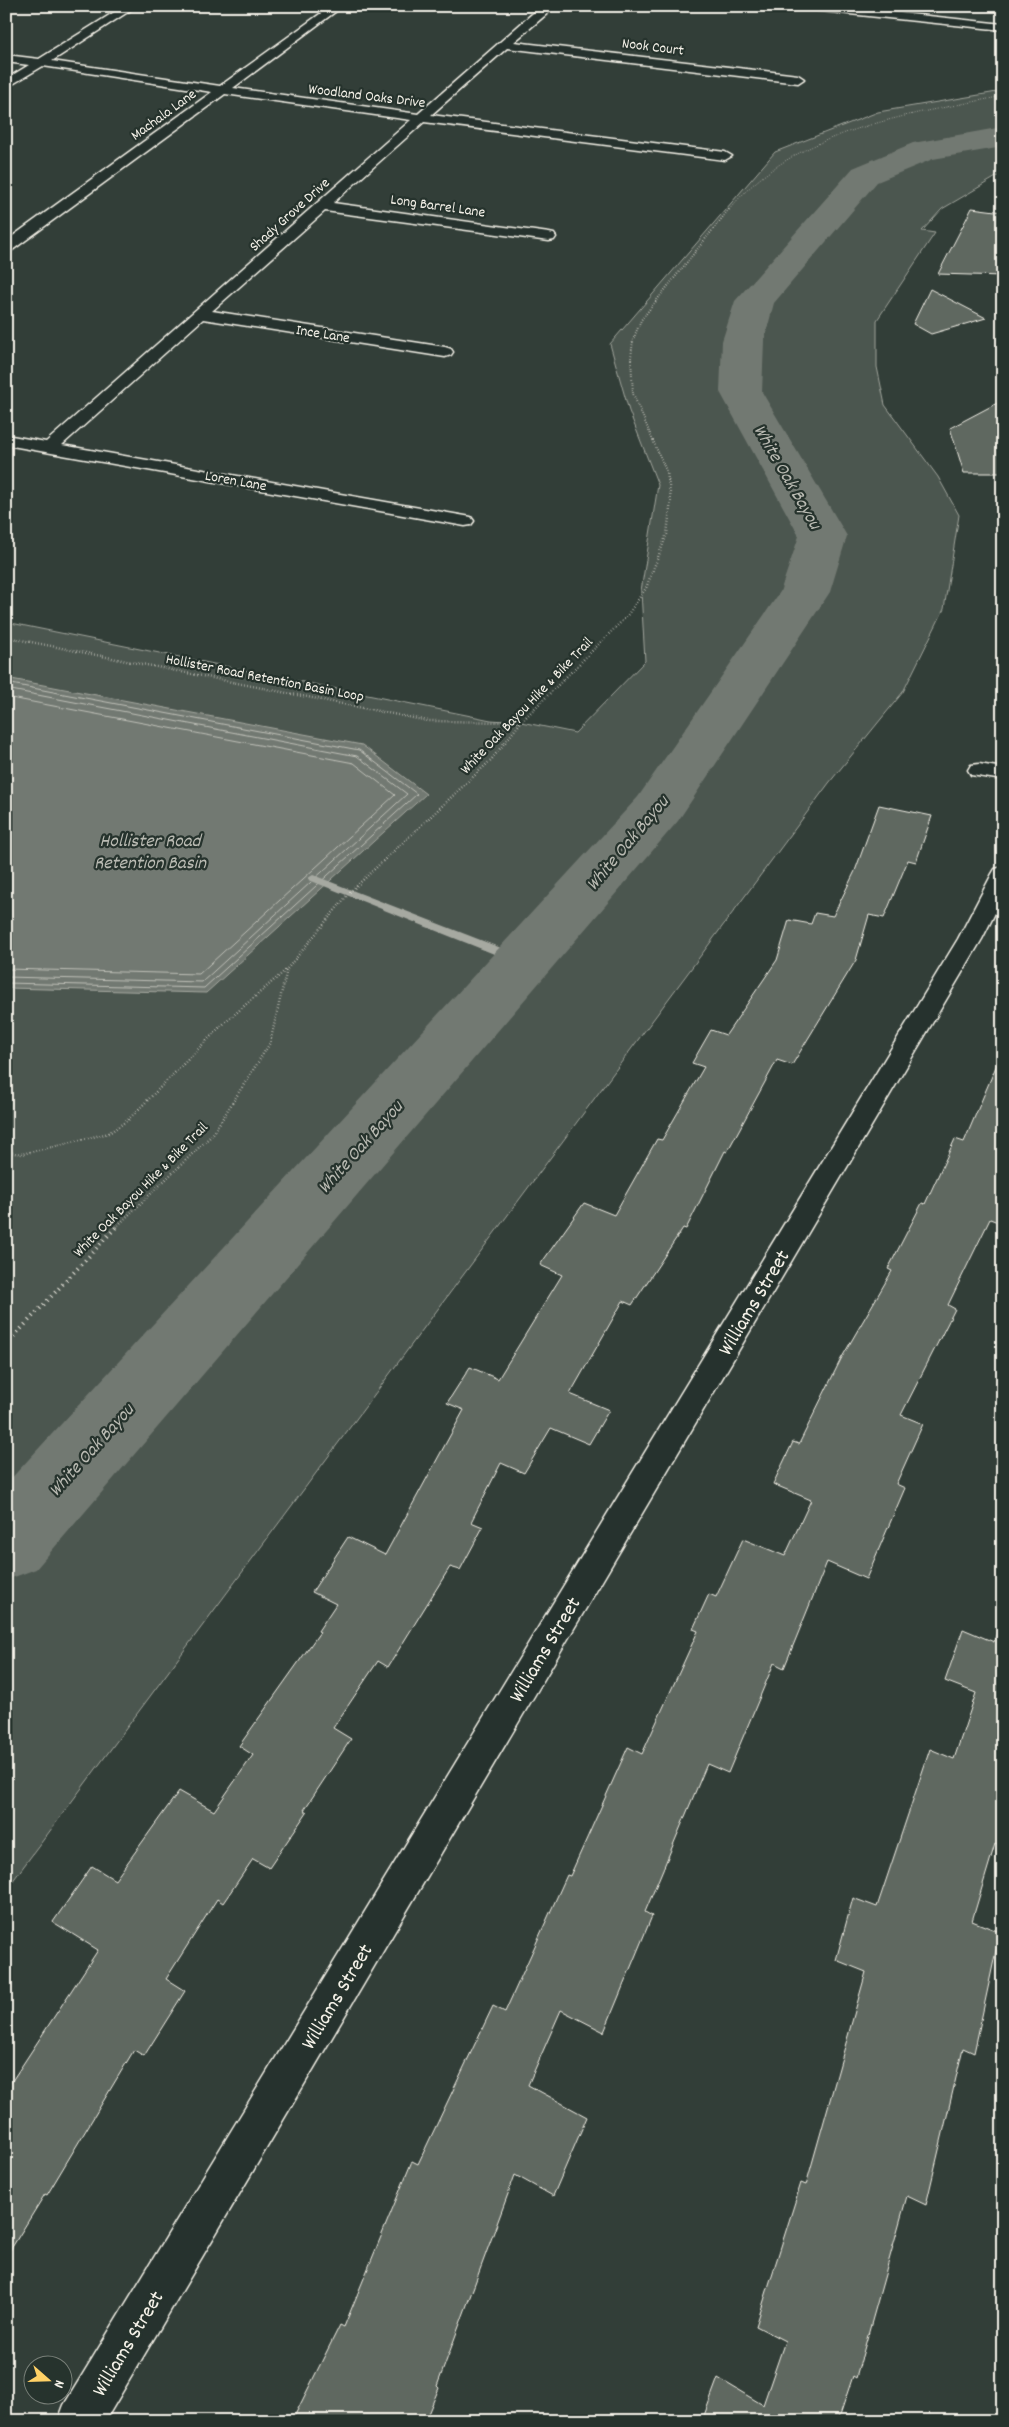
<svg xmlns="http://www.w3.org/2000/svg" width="1009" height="2427" font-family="Dekko,sans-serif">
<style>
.green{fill:#4c564f;stroke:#a0a49c}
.water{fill:#727972;stroke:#a6a9a1}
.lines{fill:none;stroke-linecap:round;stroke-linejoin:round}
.shore{stroke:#c0c1b9;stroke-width:1}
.stream{fill:#a6a9a1;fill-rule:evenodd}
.river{fill:#727972;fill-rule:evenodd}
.building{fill:#5f6861;stroke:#f4f1e8}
.minor-casing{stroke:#f4f1e8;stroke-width:3}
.path-far3{stroke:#f4f1e8;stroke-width:1;stroke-dasharray:0.5 2;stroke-linecap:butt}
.path-far2{stroke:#f4f1e8;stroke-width:2;stroke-dasharray:0.5 2;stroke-linecap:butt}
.path-far1{stroke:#f4f1e8;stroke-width:2.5;stroke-dasharray:0.5 2.5;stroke-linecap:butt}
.path{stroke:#f4f1e8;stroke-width:4;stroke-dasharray:1 4.5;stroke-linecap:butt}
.minor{fill:#26332d;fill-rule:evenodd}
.labels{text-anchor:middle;stroke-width:4.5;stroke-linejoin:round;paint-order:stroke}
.far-street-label{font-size:15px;fill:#f4f1e8;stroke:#26332d}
.water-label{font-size:19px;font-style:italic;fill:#babbb3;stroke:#26332d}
.near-street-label{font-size:21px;fill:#f4f1e8;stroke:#26332d}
</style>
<rect width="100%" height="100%" fill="#323e38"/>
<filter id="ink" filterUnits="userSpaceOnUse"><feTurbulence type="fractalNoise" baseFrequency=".02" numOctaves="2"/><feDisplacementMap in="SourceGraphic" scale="10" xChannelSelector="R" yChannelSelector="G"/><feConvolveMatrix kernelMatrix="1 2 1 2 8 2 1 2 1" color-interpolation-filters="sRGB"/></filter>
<g filter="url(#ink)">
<!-- green -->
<path class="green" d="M1003 91V173L942 209 922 231 935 233 877 320V367L885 405 938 477 959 515 944 609 903 692 829 783 6 1890V622L491 720 521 722 575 733 645 661 641 591 658 485 629 411 610 344 775 152 878 112Z"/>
<!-- water -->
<path class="water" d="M6 678 362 745 426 794 206 993 6 988Z"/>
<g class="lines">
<!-- shore -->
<path class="shore" d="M6 683 359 750 417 794 204 988 6 983
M6 689 357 756 407 794 202 982 6 977
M6 697 354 763 395 795 199 974 6 969"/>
<!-- stream -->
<path class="stream" d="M313 875 527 958 528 961 523 965 519 964 309 880 308 878Z"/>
<!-- river -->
<path class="river" d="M1003 127V147L933 159 877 182 774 303 764 341 762 392 847 536 830 592 678 821 36 1569 6 1580V1484L638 797 780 592 799 536 720 392 722 341 735 301 853 168 913 143Z"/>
</g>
<!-- building -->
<path class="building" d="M972 208 1003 212V276L938 274Z
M930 289 986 318 931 334 913 324Z
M1003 400V473H964L950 428Z
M879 805 932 816 916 862 908 860 884 918 869 915 856 960 792 1065 777 1060 727 1152 725 1151 686 1229 683 1228 632 1305 623 1301 570 1394 609 1410 589 1444 551 1428 524 1473 501 1463 471 1522 483 1527 460 1570 450 1567 388 1667 378 1661 333 1728 351 1739 304 1810 307 1812 269 1868 253 1859 223 1903 217 1899 166 1979 185 1991 144 2056 134 2050 47 2195 45 2194 6 2257V2090L98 1950 53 1922 92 1866 115 1880 179 1791 214 1811 253 1755 239 1746 320 1632 318 1631 336 1604 312 1592 348 1537 385 1555 464 1410 447 1403 470 1367 498 1379 562 1275 540 1265 584 1203 614 1215 657 1139 662 1140 704 1067 692 1063 711 1030 726 1035 777 960 789 920 811 924 815 913 833 916 855 871Z
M1003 1050V1224L990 1219 948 1305 955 1309 901 1415 923 1424 896 1484 905 1488 866 1579 827 1562 784 1668 774 1663 728 1773 707 1764 645 1912 652 1916 604 2032 561 2010 528 2085 587 2117 553 2196 515 2175 437 2386 439 2388 425 2421H292L340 2325 344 2327 412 2161 418 2164 493 2006 505 2012 567 1875 570 1876 628 1747 642 1754 698 1631 693 1629 709 1594 716 1597 743 1539 785 1556 811 1500 773 1484 793 1442 799 1444 841 1359 892 1271 888 1269 922 1203 925 1204 955 1139 964 1142Z
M963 1629 994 1642 997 1632 1003 1633V1847L995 1844 972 1921 1000 1932 974 2053 963 2048 926 2205 907 2196 856 2378 853 2376 838 2421H702L718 2378 763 2405 785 2341 756 2326 801 2183 806 2185 866 1972 836 1960 853 1898 877 1907 930 1749 954 1759 976 1693 945 1681Z"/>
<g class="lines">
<defs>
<path id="minor" d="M6 6H12L7 9Z
M124 6H137L52 61 220 86 331 6H343L233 88 418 114 532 14 543 6H556L514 42 798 75 804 79 798 83 507 48 431 115 725 152 732 156 725 160 424 122 333 203 549 233 554 234 556 237 554 240 549 241 325 211 212 311 445 347 451 349 453 352 451 355 445 357 203 319 62 445 471 517 474 521 471 525 465 526 6 445V435L46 442 411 120 225 94 11 251 6 252V241L212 92 43 66 6 88V79L29 65 6 62V55L39 59Z
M796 6H835L1003 24V30L801 9Z
M979 764 1003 768V780L971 775 968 770 971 765Z
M1003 867V897L982 939 105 2421H58L64 2405 958 939 992 874 995 869Z"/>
</defs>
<!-- minor casing -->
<use href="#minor" class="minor-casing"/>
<!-- path-far3 -->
<path class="path-far3" d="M729 210C793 129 909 115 1003 96"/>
<!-- path-far2 -->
<path class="path-far2" d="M667 473 633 394 631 358 633 340 641 320 730 208"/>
<!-- path-far1 -->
<path class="path-far1" d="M6 637 428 721 520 722
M6 1152 22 1154 109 1133 128 1120 221 1026 286 970
M116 1227 212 1135 270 1043 287 969 350 892 491 760 521 722 627 616 646 588 667 534 671 500 667 472"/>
<!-- path -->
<path class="path" d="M6 1345 117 1226"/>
<!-- minor -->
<use href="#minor" class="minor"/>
</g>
</g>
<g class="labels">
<!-- far-street labels -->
<g class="far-street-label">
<text transform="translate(653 46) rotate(7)" y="5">Nook Court</text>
<text transform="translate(367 95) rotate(7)" y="5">Woodland Oaks Drive</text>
<text transform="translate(163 114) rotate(-36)" y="5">Machala Lane</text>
<text transform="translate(438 205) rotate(8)" y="5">Long Barrel Lane</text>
<text transform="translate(289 214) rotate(-42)" y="5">Shady Grove Drive</text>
<text transform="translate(323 333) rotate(9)" y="5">Ince Lane</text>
<text transform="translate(236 480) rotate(10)" y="5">Loren Lane</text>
<text transform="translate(265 677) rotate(11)" y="5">Hollister Road Retention Basin Loop</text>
<text transform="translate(526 705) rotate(-46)" y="5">White Oak Bayou Hike &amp; Bike Trail</text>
<text transform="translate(140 1189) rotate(-45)" y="5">White Oak Bayou Hike &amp; Bike Trail</text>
</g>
<!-- water labels -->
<g class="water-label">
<text transform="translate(789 476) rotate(60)" y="7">White Oak Bayou</text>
<text x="150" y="846">Hollister Road<tspan x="150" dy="22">Retention Basin</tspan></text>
<text transform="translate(626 842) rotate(-50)" y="7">White Oak Bayou</text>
<text transform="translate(359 1146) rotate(-48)" y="7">White Oak Bayou</text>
<text transform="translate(90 1449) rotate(-48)" y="7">White Oak Bayou</text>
</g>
<!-- near-street labels -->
<g class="near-street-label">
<text transform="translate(753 1302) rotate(-59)" y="7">Williams Street</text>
<text transform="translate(544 1649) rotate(-59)" y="7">Williams Street</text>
<text transform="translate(336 1996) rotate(-59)" y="7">Williams Street</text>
<text transform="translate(127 2343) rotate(-59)" y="7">Williams Street</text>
</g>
</g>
<!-- margin -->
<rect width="1009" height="2427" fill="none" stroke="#26332d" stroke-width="25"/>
<rect x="12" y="12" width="984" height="2402" fill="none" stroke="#f4f1e8" stroke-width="2" filter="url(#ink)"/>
<!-- north arrow -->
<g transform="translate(48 2380) rotate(110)"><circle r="24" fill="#26332d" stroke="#787f78"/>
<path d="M0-4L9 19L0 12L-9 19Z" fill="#ffd166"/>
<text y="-8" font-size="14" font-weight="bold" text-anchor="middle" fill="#f4f1e8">N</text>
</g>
</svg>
